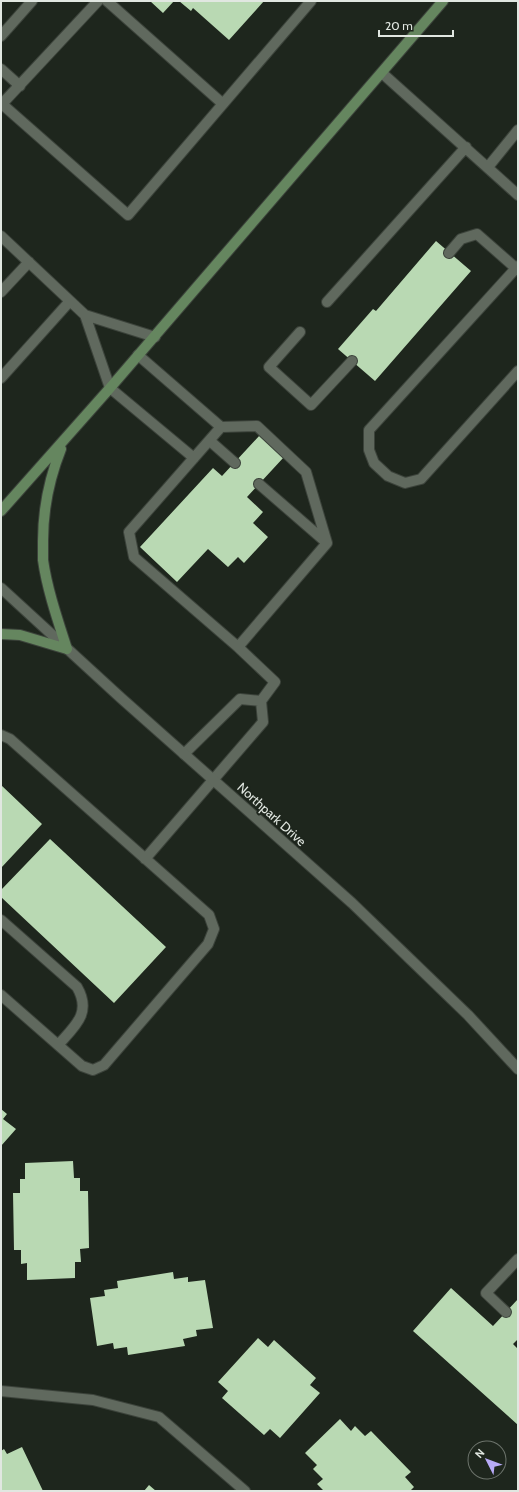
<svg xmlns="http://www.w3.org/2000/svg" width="519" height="1492" font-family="Cabin,sans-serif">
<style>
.building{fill:#b9d9b3}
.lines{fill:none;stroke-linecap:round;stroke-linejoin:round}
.service-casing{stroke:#3c433b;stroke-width:12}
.minor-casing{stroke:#3c433b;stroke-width:12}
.secondary-casing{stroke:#3c433b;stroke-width:12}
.service{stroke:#60695e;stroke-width:10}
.minor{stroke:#60695e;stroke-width:10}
.secondary{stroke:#65865f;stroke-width:10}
.labels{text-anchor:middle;stroke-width:4;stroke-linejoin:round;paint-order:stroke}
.street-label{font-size:13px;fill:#e1e7e1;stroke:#1e261d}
</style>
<rect width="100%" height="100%" fill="#1e261d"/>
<!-- building -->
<path class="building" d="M150 1H174L163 13Z
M179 1H264L229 40 193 8 191 11Z
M436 241 471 271 375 381 338 349 373 309 376 311Z
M260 435 284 457 247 497 263 512 253 523 268 537 244 563 238 557 228 567 208 549 177 582 140 547 213 468 222 476Z
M1 785 42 824 1 868Z
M50 839 166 947 114 1003 1 897V890Z
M1 1109 7 1114 3 1119 16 1129 1 1146Z
M73 1161 74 1178H80V1191H88L89 1248 80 1249 81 1262H75V1278L27 1280V1263L21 1264V1250H14L13 1193H20V1179H25V1163Z
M173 1272 174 1279 188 1277V1282L205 1280 213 1328 196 1330 197 1336 183 1339 185 1346 128 1355 127 1347 114 1349 113 1343 97 1346 90 1298 105 1296 104 1290 118 1288 117 1281Z
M451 1288 493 1326 518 1299V1339L513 1344 518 1349V1425L413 1331Z
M258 1338 268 1347 274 1340 316 1378 310 1385 320 1393 280 1438 270 1429 264 1435 222 1398 228 1391 218 1382Z
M340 1419 351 1431 355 1426 365 1436 371 1431 411 1472 405 1477 414 1487 410 1491H324L317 1484 323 1479 313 1469 317 1465 305 1453Z
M22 1447 43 1491H1V1451L4 1449 7 1454Z
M149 1485 156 1491H144Z"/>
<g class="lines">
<defs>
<path id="service" d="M98 1 2 104 128 215 311 1
M107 1 223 104
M1 36 32 1
M1 69 20 86
M382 73 518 195
M488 167 518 130
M1 236 85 315 110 388 194 458
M449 253 461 239 477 234 518 270
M518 266 369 430V450L374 463 388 476 405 483 421 479 518 371
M1 292 29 262
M327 302 466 147
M85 315 155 337
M300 332 269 367 311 405 352 361
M138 355 221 427 257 426 306 472 327 543
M1 378 70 301
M210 441 235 463
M259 484 327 543
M238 647 327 543
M1 735 10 739 209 915 214 929 208 944 104 1065 93 1070 82 1066 1 995
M184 754 240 699 261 701
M145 859 263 722 261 701 275 682 238 647 134 557 129 532 221 427
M1 920 77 987C92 1013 75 1026 58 1045
M506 1312 486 1293 518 1259
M1 1391 93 1400 159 1417 245 1491"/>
<path id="minor" d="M1 588 121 698 352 903 468 1015 518 1069"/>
<path id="secondary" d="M61 449C49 479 43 509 43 541 43 547 43 554 43 560 47 589 58 621 67 649
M1 511 110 388 443 1
M1 634 20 635 67 649"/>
</defs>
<!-- service casing -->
<use href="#service" class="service-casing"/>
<!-- minor casing -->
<use href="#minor" class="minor-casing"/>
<!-- secondary casing -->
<use href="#secondary" class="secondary-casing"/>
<!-- service -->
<use href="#service" class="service"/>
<!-- minor -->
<use href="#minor" class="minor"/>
<!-- secondary -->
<use href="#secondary" class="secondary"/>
</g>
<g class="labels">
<!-- street labels -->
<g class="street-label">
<text transform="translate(272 814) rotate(42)" y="5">Northpark Drive</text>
</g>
</g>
<!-- border -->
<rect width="519" height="1492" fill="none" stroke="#e1e7e1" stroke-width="4"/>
<!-- north arrow -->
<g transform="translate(487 1460) rotate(312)"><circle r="19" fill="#1e261d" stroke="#6c736b"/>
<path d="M0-3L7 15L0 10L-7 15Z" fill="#b8abf7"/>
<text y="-6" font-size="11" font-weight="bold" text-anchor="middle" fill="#e1e7e1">N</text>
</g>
<!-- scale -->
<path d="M379 30v6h74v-6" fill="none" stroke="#e1e7e1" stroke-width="2"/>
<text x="385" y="30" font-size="12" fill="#e1e7e1" stroke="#1e261d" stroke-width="3" paint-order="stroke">20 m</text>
</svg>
